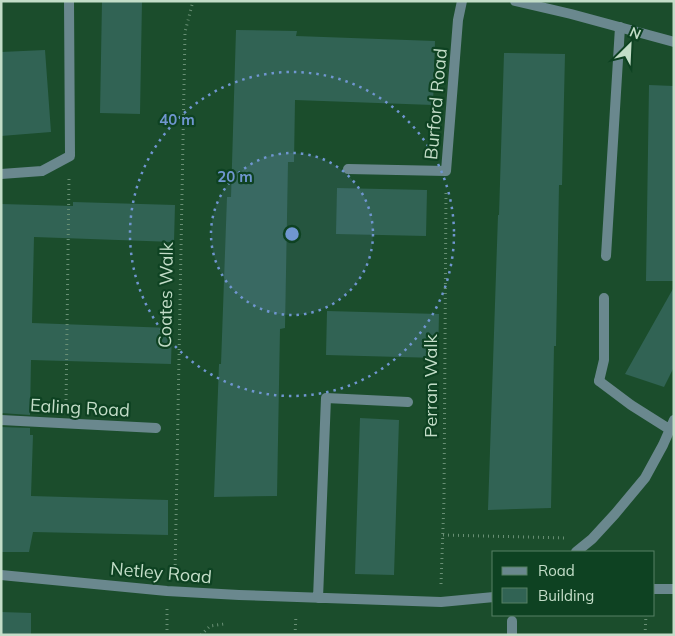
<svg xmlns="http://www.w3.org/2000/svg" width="675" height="636" font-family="Mulish,sans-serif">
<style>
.building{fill:#316354}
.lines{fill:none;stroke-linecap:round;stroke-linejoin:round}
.path{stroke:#688f74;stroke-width:3;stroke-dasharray:1 4;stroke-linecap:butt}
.lane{stroke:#6a888e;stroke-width:10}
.street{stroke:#6a888e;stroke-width:10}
.ring{fill:none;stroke:#7096d0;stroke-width:2.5;stroke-dasharray:2.5 5}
.labels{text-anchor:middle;stroke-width:4.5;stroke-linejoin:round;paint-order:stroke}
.street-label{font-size:18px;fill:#c3ddc8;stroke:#0e4222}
.centre{fill:#7096d0;stroke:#0e4222;stroke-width:2.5}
.ring-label{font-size:15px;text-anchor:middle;font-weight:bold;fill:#7096d0;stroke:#0e4222;stroke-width:4.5;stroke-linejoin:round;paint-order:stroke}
</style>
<rect width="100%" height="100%" fill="#1b4d2c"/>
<!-- building -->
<path class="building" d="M102 1H142L140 114 100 113Z
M236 30 297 31 296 36 435 41 433 105 295 100 294 162H288L285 328 280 329 277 496 214 497 219 364H221L227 197H231Z
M45 50 51 132 1 136V52Z
M504 53 565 54 562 185H559L556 346H554L551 508 488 510 498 215H499Z
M649 85 674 86V281H646Z
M337 188 427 190 426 236 336 234Z
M73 202 175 205 174 242 34 237 32 323 172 328 171 364 31 360 30 415 1 413V204L73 206Z
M674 287V367L664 387 625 374Z
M327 311 439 314 438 358 326 355Z
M360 418 399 420 394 575 355 574Z
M1 427 30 428V435H33L31 496 168 500V535L33 532 29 552H1Z
M1 612 31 613V635H1Z"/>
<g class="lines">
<!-- path -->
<path class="path" d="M66 405 69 177
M443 535 565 538
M175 575 185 32 193 1
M441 584 444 500 446 190
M167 635V609
M201 635 210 626 224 624
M295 635 296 615
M645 635 646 615"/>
<!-- lane -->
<path class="lane" d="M606 256 620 27
M599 381 604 360V298
M654 589H674"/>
<!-- street -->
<path class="street" d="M515 1 571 14 674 42
M348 169 446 171 458 20 462 1
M1 174 42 171 70 156 69 1
M599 381 631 405 669 429
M1 420 156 428
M576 552 592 539 615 514 645 478 663 445 674 420
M1 575 167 591 239 595 441 602 494 597
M318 598 326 398 408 402
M512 635V621"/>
</g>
<!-- distance rings -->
<circle cx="292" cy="234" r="81" fill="#7096d0" fill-opacity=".12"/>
<g class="ring">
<circle cx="292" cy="234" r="81"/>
<circle cx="292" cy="234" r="162"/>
</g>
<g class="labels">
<!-- street labels -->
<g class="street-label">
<text transform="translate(436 104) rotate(-85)" y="6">Burford Road</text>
<text transform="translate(166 295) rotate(-89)" y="6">Coates Walk</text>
<text transform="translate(431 386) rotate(-90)" y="6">Perran Walk</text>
<text transform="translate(80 408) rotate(3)" y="6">Ealing Road</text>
<text transform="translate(161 573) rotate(5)" y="6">Netley Road</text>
</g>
</g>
<circle cx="292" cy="234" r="8" class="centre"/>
<g class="ring-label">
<text x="177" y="125">40 m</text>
<text x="235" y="182">20 m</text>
</g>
<!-- border -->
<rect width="675" height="636" fill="none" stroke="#c3ddc8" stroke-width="5"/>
<!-- legend -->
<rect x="492" y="551" width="162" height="65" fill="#0e4222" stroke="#568064"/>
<rect x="502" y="567" width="25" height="8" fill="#6a888e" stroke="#568064"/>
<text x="538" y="576" font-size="15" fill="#c3ddc8">Road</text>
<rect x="502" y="588" width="25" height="15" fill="#316354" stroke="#568064"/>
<text x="538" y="601" font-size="15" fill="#c3ddc8">Building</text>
<!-- north arrow -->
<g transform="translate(630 45) rotate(24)" stroke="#0e4222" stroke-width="4" paint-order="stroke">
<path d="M0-4L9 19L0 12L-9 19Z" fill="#c3ddc8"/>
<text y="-8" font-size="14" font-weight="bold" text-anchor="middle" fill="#c3ddc8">N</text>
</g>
</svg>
